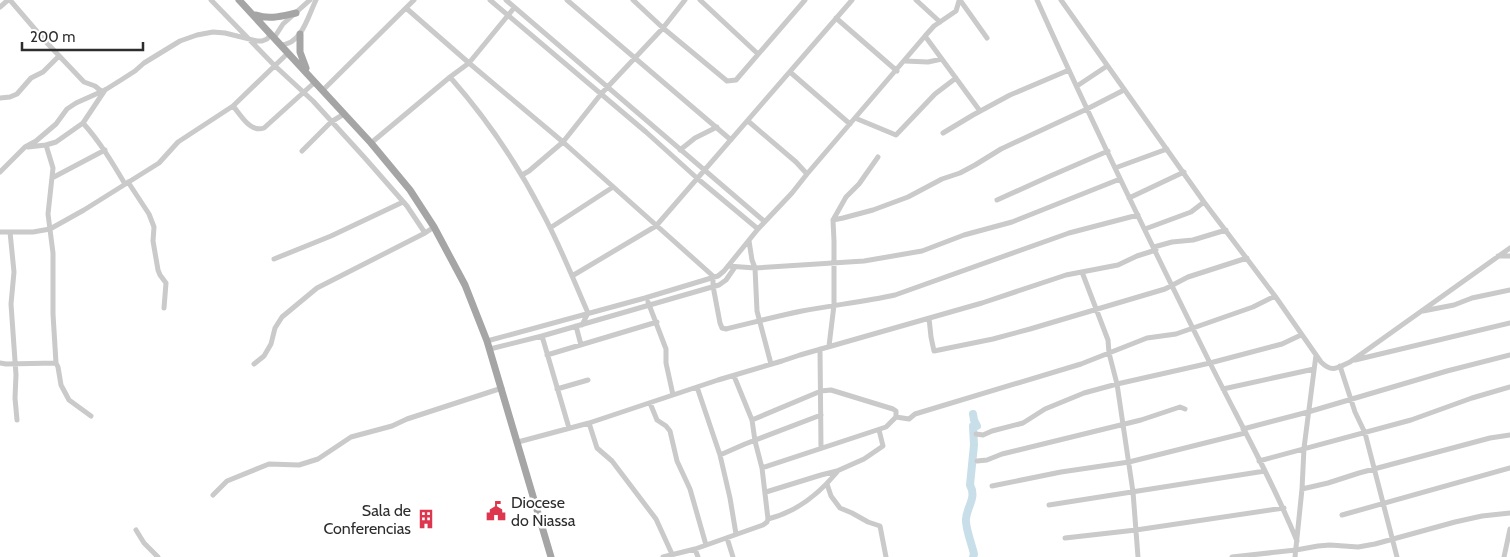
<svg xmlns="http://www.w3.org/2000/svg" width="1510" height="557" font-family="Cabin,sans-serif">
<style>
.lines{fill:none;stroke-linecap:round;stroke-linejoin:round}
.river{stroke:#c8dfe9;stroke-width:8}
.minor{stroke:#cacaca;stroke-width:5}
.major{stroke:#a5a5a5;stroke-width:7}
.labels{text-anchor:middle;stroke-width:5;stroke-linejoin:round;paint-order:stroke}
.poi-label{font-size:16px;fill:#2d2d2d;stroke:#fff;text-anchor:start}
</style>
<rect width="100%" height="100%" fill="#fff"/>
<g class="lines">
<!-- river -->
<path class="river" d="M973 414 974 420 977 426H973L974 445 970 485C977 498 967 506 966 519 965 527 972 545 974 554L973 557"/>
<!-- minor -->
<path class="minor" d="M10 0 46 42 84 82 95 86 101 91
M211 0 274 65 313 101 364 157 407 206 425 233
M490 0 646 132 698 179 758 229
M506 0 764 221
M567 0 731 140
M633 0 663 28 727 81 736 80 805 0
M700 0 758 54
M916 0 940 22
M960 0 987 38
M1037 0C1092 123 1151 244 1211 365 1240 423 1272 480 1297 541
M1061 0 1204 202 1275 296 1321 362C1332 373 1337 368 1350 362L1510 248
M0 7 8 0
M406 8 469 63 563 142 713 276V286L720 323 722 328 726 329C751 323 777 316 802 311 833 305 864 302 895 295L1069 233 1138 215
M836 18 897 71
M925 36 980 111
M274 38 283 24 310 0
M281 45C302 44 308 16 316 0
M905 61 928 62 942 59
M790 72 850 124
M450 77C486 118 517 163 542 212 560 245 573 279 588 313L582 325
M1077 86 1107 66
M323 90 414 0
M0 98 10 97 17 94 31 78 43 72 59 56
M233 106C241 115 250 133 264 128L315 82
M855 118 896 135 935 94 956 78
M748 121 796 162 807 174
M83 123C100 142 112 162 125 184
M943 133 973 115 1010 95 1069 70
M371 143 450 77 469 63 514 8
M46 145 53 168 48 214 53 253V314L56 363 58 367 61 385 69 400 91 416
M28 147 46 145 56 142 83 123 105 90
M680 150 695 138 717 127
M302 151 331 122 344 114
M1115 168 1167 149
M0 172 25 147 36 141 56 124 67 109 76 103 105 90 121 80 135 71 144 63 180 41 197 35 213 32 225 33 257 41H262L267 39 271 34
M522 175 529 171 563 142 601 94 663 28 685 0
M52 178 105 150
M128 182 149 214 154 227 153 241 158 270 160 275 166 283 164 308
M1129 198 1184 172
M997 200 1048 177 1108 151
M833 220 843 218 873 210 908 197 942 179 960 173 975 165 1001 149 1087 109 1124 90
M550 228 613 187
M1145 229 1191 212 1204 202
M0 232H33L50 229 84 210 159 163 178 142 233 106 288 53
M10 232 14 272 11 304 16 375 15 398 17 420
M749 241 752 260 755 268 757 311 771 364
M1154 247 1172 242 1193 240 1226 230
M1498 256H1510
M274 259 331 236 403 202
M728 266 755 268 864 261 922 251 964 235 1012 222 1120 179
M1082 272 1108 340 1109 353 1117 384 1133 492 1138 557
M572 276 656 226 852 0
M648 302 666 349V363L673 395
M1423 311 1454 305 1472 298 1510 290
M929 318 931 337 934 351 993 339 1030 329 1165 289 1188 277 1247 258
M576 326 581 345
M542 336 569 428
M487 341 645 298 718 276 724 271 758 229 792 193 807 174 925 36 934 26 956 11 959 1
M829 346 834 305V241L833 220 846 197 859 184 878 157
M490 349 542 336 719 285 726 280 735 267
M820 349 821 448
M547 355 657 322
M1355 360 1510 323
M0 363 6 364 56 363
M254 364 264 356 271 344 275 328 282 317 317 288 425 233 434 227
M1340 366 1355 412 1365 433 1397 557
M697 387 720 455 730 498 736 534
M557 389 588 380
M1223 389 1314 369
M650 403 657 420 666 426 670 431 677 461 690 489 706 545
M752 420 821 391 831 390 893 409 896 411V417L909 419 915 414 1081 364 1147 338 1176 334 1253 307 1275 296
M589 423 597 448 612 461 656 519 672 554
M1243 429 1308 412 1447 371 1510 355
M976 434 983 435 992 431 1023 423 1045 409 1084 393 1117 384 1210 363 1282 344 1301 335
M518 442 589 423 718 380 782 361 800 355 982 303 1066 275 1118 265 1137 256 1156 250
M720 455 745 444 821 415
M977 461 987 460 1002 454 1141 420 1180 407 1185 409
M1259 461 1411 420 1472 398 1510 387
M762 468 886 427 896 417
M827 484 831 496 840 508 852 513 868 522 880 526 886 557
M992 486 1061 472 1129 462 1245 433
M1302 489 1328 483 1359 473 1490 438 1510 435
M766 492 821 475 837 471 864 459 883 446 879 430
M213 495 227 481 269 464 299 465 318 459 351 437 392 426 407 419 502 388
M1049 505 1265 471
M1342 515 1510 468
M768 519C796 512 819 494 837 472
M136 530 144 543 158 557
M727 538 733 557
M1065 538 1136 530 1284 508
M695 549 698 557
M663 557 695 549 763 525 767 522 768 519 762 468 755 441 752 420 734 376
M1232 557 1296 550 1318 546 1330 545 1358 547 1375 544 1455 522 1482 516 1510 513
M1295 557 1302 489 1304 448 1316 355
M1504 557 1510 529"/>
<!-- major -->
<path class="major" d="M239 0 371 143 410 190 434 227 465 285 487 341 551 557
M256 15C269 20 282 16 296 13
M300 34V52L306 68"/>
</g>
<!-- icons -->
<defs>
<symbol id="civic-bare" viewBox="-9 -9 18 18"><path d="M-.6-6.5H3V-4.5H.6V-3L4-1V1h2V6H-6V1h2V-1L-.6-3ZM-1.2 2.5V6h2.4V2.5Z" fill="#dc374f" stroke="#fff" stroke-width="2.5" paint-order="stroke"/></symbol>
<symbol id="building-bare" viewBox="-9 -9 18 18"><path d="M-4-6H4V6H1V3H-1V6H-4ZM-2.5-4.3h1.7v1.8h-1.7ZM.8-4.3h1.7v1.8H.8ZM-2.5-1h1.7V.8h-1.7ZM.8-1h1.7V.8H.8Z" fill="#dc374f" stroke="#fff" stroke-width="2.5" paint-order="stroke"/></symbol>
</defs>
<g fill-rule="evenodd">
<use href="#civic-bare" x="482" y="497" width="28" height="28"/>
<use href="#building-bare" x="412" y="505" width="28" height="28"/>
</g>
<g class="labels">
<!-- poi labels -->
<g class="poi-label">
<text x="511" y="508">Diocese<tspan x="511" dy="18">do Niassa</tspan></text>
<text x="411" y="516" text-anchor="end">Sala de<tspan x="411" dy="18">Conferencias</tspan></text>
</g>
</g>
<!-- scale -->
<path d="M22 42v8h121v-8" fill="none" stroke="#2d2d2d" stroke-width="2.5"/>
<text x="30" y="42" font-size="15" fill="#2d2d2d" stroke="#ffffff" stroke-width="4" paint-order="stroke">200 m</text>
</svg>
